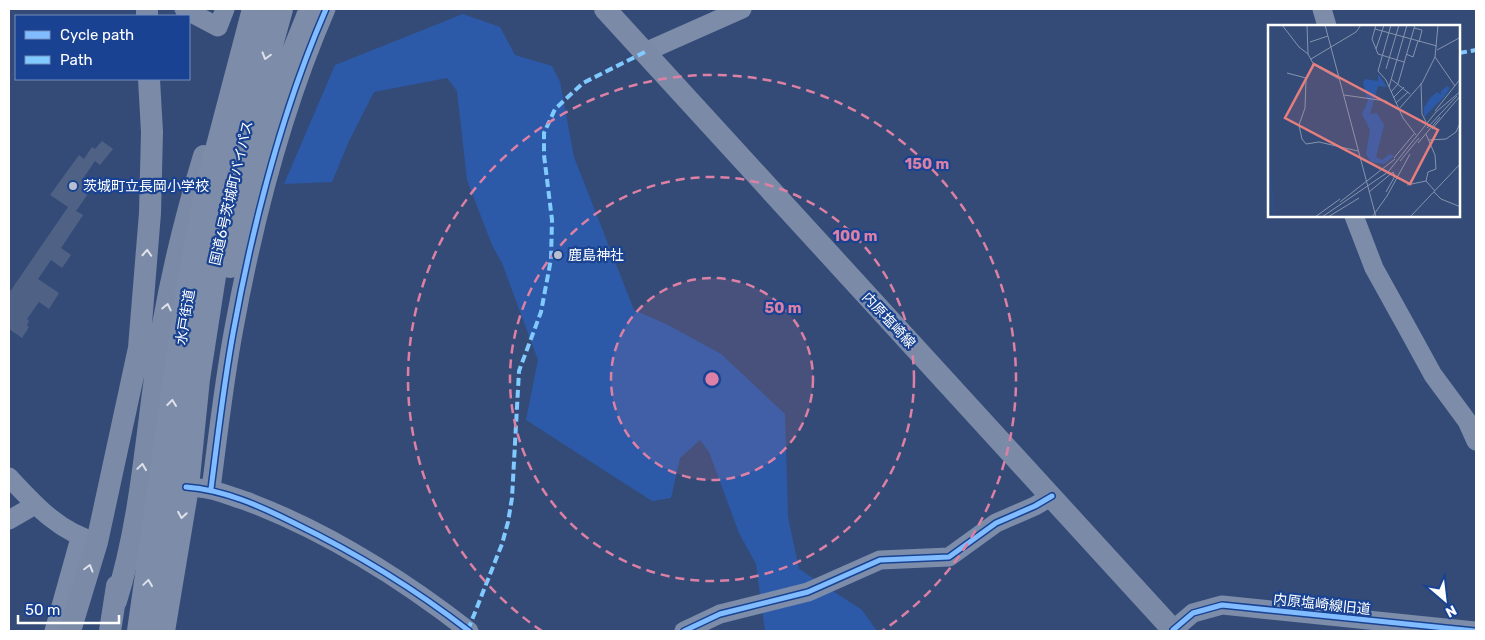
<svg xmlns="http://www.w3.org/2000/svg" width="1485" height="640" font-family="Rubik,'Noto Sans JP',sans-serif">
<style>
.green{fill:#2c5aa8}
.building{fill:#4f6285}
.lines{fill:none;stroke-linecap:round;stroke-linejoin:round}
.minor{stroke:#7c8ca9;stroke-width:19}
.major{stroke:#7b8ba7;stroke-width:22}
.highway{stroke:#7d8ca9;stroke-width:26}
.quiet{stroke:#80caff;stroke-width:4;stroke-dasharray:8 4;stroke-linecap:butt}
.cycleway-casing{stroke:#194392;stroke-width:8}
.cycleway{stroke:#80bcff;stroke-width:5}
.oneway{stroke:#dee2ea}
.oneway2{stroke:#dee2e9}
.ring{fill:none;stroke:#dd80a5;stroke-width:2.5;stroke-dasharray:9 6}
.poi-dot{fill:#b8c0cf;stroke:#194392;stroke-width:2}
.labels{text-anchor:middle;stroke-width:4.5;stroke-linejoin:round;paint-order:stroke}
.poi-label{font-size:14px;fill:#fff;stroke:#194392;text-anchor:start}
.street-label{font-size:14px;fill:#fff;stroke:#194392}
.inset-river{fill:none;stroke:#2f4d86;stroke-width:2.5}
.inset-road{fill:none;stroke:#8593ad;stroke-width:1}
.view{fill:#e67e7e;fill-opacity:0.15;stroke:#e67e7e;stroke-width:2.5}
.inset-edge{fill:none;stroke:#fff;stroke-width:2.5}
.centre{fill:#dd80a5;stroke:#194392;stroke-width:2.5}
.ring-label{font-size:15px;text-anchor:middle;font-weight:bold;fill:#dd80a5;stroke:#194392;stroke-width:4.5;stroke-linejoin:round;paint-order:stroke}
</style>
<rect width="100%" height="100%" fill="#344b77"/>
<!-- green -->
<path class="green" d="M463 14 500 27 515 55 552 66 560 82 574 157 634 310 668 325 721 354 785 414 788 517 799 569 862 610 877 631H765L756 564 739 533 709 452 700 440 680 458 671 498 652 501 526 420 538 360 502 263 492 245 467 180 457 91 447 78 374 92 349 141 332 182 284 184 335 65Z"/>
<!-- building -->
<path class="building" d="M102 141 113 149 100 165 95 161 82 180 93 187 76 211 83 215 61 248 71 255 62 268 51 260 38 279 59 293 49 309 39 302 27 319 29 321 27 325 29 327 22 338 9 329V293L68 207 50 195 79 155 84 159 92 147 95 149Z"/>
<g class="lines">
<!-- minor -->
<path class="minor" d="M184 9 218 27 225 9
M1322 9 1327 26
M645 52 742 9
M1354 216 1374 268 1410 333 1433 375 1467 421 1476 441
M9 477C35 505 59 532 97 542
M199 488C215 489 230 496 246 501 326 531 402 579 469 631
M211 489C218 435 224 381 234 328 254 219 282 110 326 9
M9 520 35 505
M1173 630 1193 613 1222 605 1475 631
M54 631 80 538
M684 631 720 614 808 592 880 560 949 557 996 523 1035 506 1052 496"/>
<!-- major -->
<path class="major" d="M147 9V16
M605 9 1174 631
M116 601C144 512 147 416 163 325 173 268 187 212 204 156
M70 631 97 542 139 348 150 213 152 132 149 79
M110 631 117 586"/>
<!-- highway -->
<path class="highway" d="M230 265 254 174 280 89 312 9
M140 631 189 288 209 184 255 9
M162 631 186 487 197 379 213 276 227 200 280 9"/>
<!-- quiet -->
<path class="quiet" d="M1459 53 1476 50
M468 630 502 544 508 522 512 498 519 371 541 312 551 259 552 220 544 155V133L555 109 583 83 645 52"/>
<defs>
<path id="cycleway" d="M186 487C225 490 260 506 294 523 356 553 415 589 469 631
M211 489C218 435 224 381 234 328 254 219 282 110 326 9
M1173 630 1193 613 1222 605 1475 631
M684 631 720 614 808 592 880 560 949 557 996 523 1035 506 1052 496"/>
</defs>
<!-- cycleway casing -->
<use href="#cycleway" class="cycleway-casing"/>
<!-- cycleway -->
<use href="#cycleway" class="cycleway"/>
</g>
<!-- one-way arrows -->
<defs><path id="oneway-chevron" d="M-2-3.5L2.5 0L-2 3.5" fill="none" stroke-width="1.6" stroke-linecap="round" stroke-linejoin="round" transform="scale(1.25)"/></defs>
<g class="oneway">
<use href="#oneway-chevron" transform="translate(266 56) rotate(106)"/>
<use href="#oneway-chevron" transform="translate(172 403) rotate(-83)"/>
<use href="#oneway-chevron" transform="translate(182 515) rotate(99)"/>
<use href="#oneway-chevron" transform="translate(148 583) rotate(-82)"/>
</g>
<g class="oneway2">
<use href="#oneway-chevron" transform="translate(147 253) rotate(-87)"/>
<use href="#oneway-chevron" transform="translate(167 307) rotate(-78)"/>
<use href="#oneway-chevron" transform="translate(142 467) rotate(-82)"/>
<use href="#oneway-chevron" transform="translate(89 568) rotate(-74)"/>
</g>
<!-- distance rings -->
<circle cx="712" cy="379" r="101" fill="#dd80a5" fill-opacity=".12"/>
<g class="ring">
<circle cx="712" cy="379" r="101"/>
<circle cx="712" cy="379" r="202"/>
<path d="M542 631A304 304 0 1 1 882 631"/>
</g>
<!-- markers -->
<g class="poi-dot">
<circle cx="73" cy="186" r="5"/>
<circle cx="558" cy="255" r="5"/>
</g>
<g class="labels">
<!-- poi labels -->
<g class="poi-label">
<text x="83" y="191">茨城町立長岡小学校</text>
<text x="568" y="260">鹿島神社</text>
</g>
<!-- street labels -->
<g class="street-label">
<text transform="translate(231 193) rotate(-77)" y="5">国道6号茨城町バイパス</text>
<text transform="translate(185 317) rotate(-81)" y="5">水戸街道</text>
<text transform="translate(889 320) rotate(47)" y="5">内原塩崎線</text>
<text transform="translate(1322 604) rotate(6)" y="5">内原塩崎線旧道</text>
</g>
</g>
<!-- overview -->
<g transform="translate(1268 25)">
<rect width="192" height="192" fill="#344b77"/>
<path d="M110 49 119 62 110 61 102 89 109 88 116 100 108 132 114 135 122 129 126 131 116 139 103 137 98 129 102 105 94 89 100 76 95 58 97 54 110 56ZM179 61 182 63 177 71 156 92V83L162 73 169 67 173 70V66Z" fill="#2c5aa8"/>
<path class="inset-river" d="M0 75 4 88 0 104M0 126 6 192"/>
<path class="inset-road" d="M14 0 31 22 40 29 46 40 71 54M39 0 40 29M57 0 108 192M108 0 104 14 110 29 136 37M123 0 110 46 118 55 135 93 148 110M146 3 154 5 151 17M107 4 169 21M42 17 60 11M108 24 116 0M169 25 193 12M138 29 145 32 150 16M167 32 187 61M43 34 88 7 93 0M45 39 38 55 37 83 31 100 34 114 38 119 51 117 90 126M118 44 131 0M19 48 38 53M123 54 142 69M153 58 154 89 158 97M121 62 139 0M123 67 130 59 147 0M76 70 118 76 129 84M125 73 136 62M128 78 140 67M130 85 154 58 167 32 170 0M167 86 193 53M159 103 189 71M164 104 193 70M158 109 167 130 168 144 160 147 158 156 167 166M161 115 178 114 188 107 193 96M150 118 172 92M126 133 146 109M132 136 151 113M139 160 158 156M101 167 125 147 127 151 118 167M166 167 173 174 193 182M72 177 127 134M47 192 72 174M54 192 120 147 168 87 193 66M60 192 91 173M104 192 119 171 142 129M142 192 193 138"/>
<path class="view" d="M46 39 170 105 142 159 17 93Z"/>
<rect width="192" height="192" class="inset-edge"/>
</g>
<circle cx="712" cy="379" r="8" class="centre"/>
<g class="ring-label">
<text x="927" y="169">150 m</text>
<text x="855" y="241">100 m</text>
<text x="783" y="313">50 m</text>
</g>
<!-- border -->
<rect width="1485" height="640" fill="none" stroke="#ffffff" stroke-width="20"/>
<!-- legend -->
<rect x="15" y="15" width="175" height="65" fill="#194392" stroke="#758ebe"/>
<rect x="25" y="31" width="25" height="8" fill="#80bcff" stroke="#758ebe"/>
<text x="60" y="40" font-size="15" fill="#ffffff">Cycle path</text>
<rect x="25" y="56" width="25" height="8" fill="#80caff" stroke="#758ebe"/>
<text x="60" y="65" font-size="15" fill="#ffffff">Path</text>
<!-- north arrow -->
<g transform="translate(1445 600) rotate(152)" stroke="#194392" stroke-width="4" paint-order="stroke">
<path d="M0-4L9 19L0 12L-9 19Z" fill="#ffffff"/>
<text y="-8" font-size="14" font-weight="bold" text-anchor="middle" fill="#ffffff">N</text>
</g>
<!-- scale -->
<path d="M18 615v8h101v-8" fill="none" stroke="#ffffff" stroke-width="2.5"/>
<text x="25" y="615" font-size="15" fill="#ffffff" stroke="#194392" stroke-width="4" paint-order="stroke">50 m</text>
</svg>
